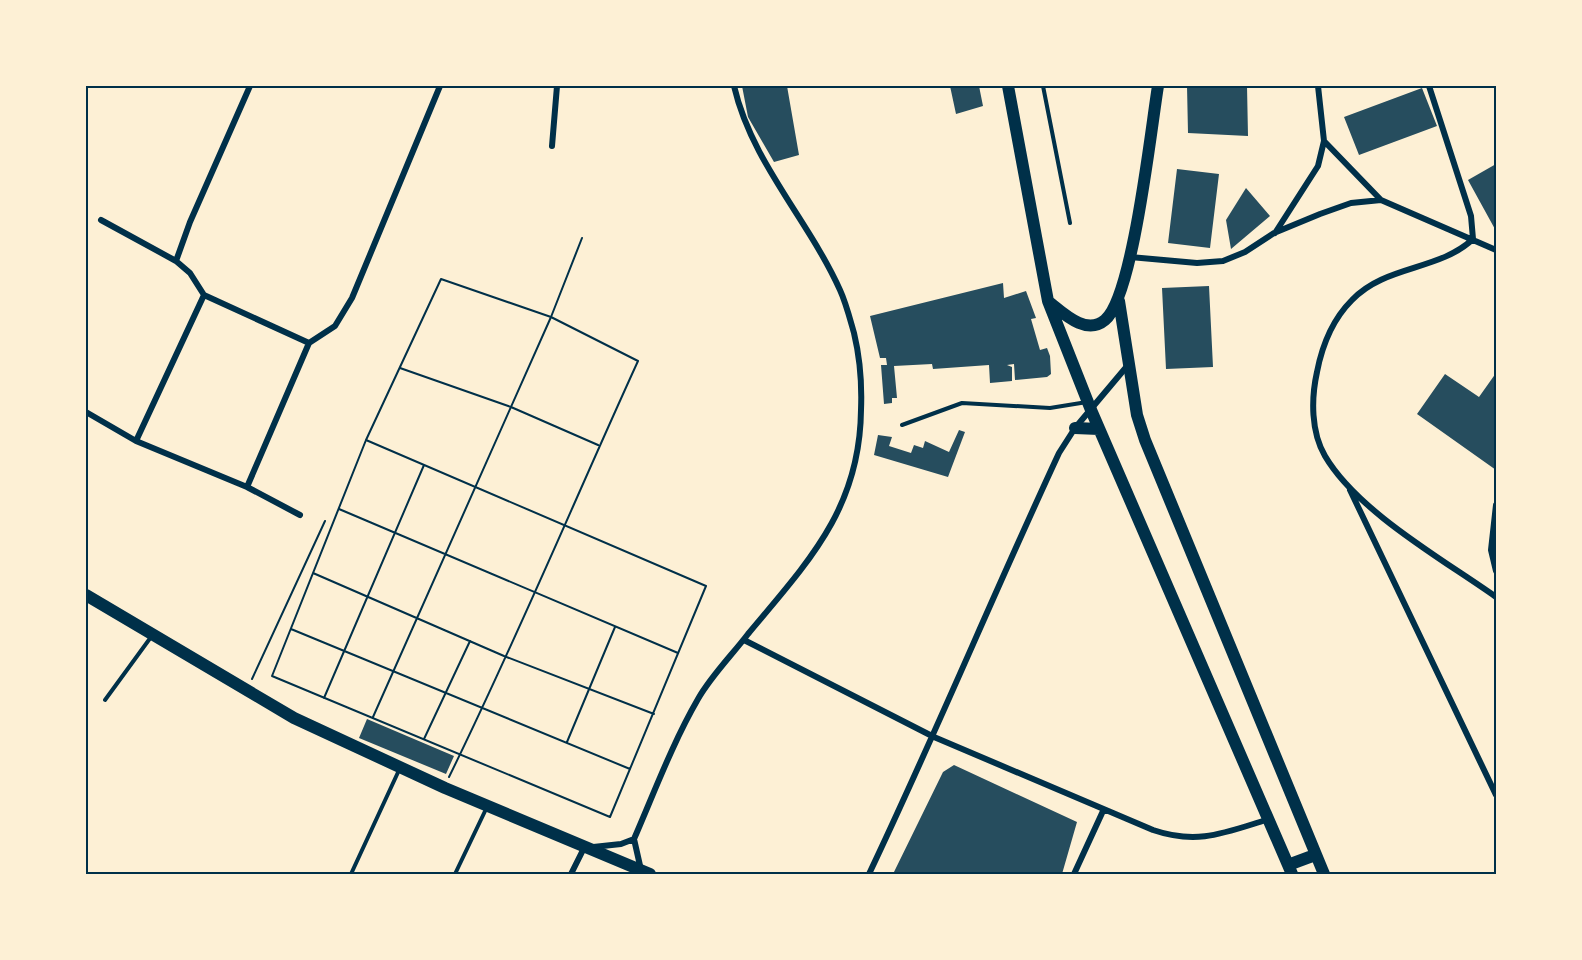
<svg xmlns="http://www.w3.org/2000/svg" width="1582" height="960" font-family="Roboto,sans-serif">
<style>
.building{fill:#264d5e}
.lines{fill:none;stroke-linecap:round;stroke-linejoin:round}
.path{stroke:#003049;stroke-width:2}
.service{stroke:#003049;stroke-width:4}
.minor{stroke:#003049;stroke-width:6}
.secondary{stroke:#003049;stroke-width:12}
.neatline{fill:none;stroke:#003049;stroke-width:2}
</style>
<rect width="100%" height="100%" fill="#fdf0d5"/>
<!-- building -->
<path class="building" d="M742 86H787L799 155 774 162 748 117Z
M950 86H979L983 106 956 114Z
M1187 86H1247L1248 136 1188 133Z
M1422 88 1437 126 1359 155 1344 117Z
M1496 164V231L1468 180Z
M1177 169 1219 174 1210 248 1168 243Z
M1246 188 1270 216 1231 249 1226 220Z
M1003 283 1004 298 1026 291 1036 318 1031 319 1040 350 1047 348 1050 356 1051 374 1047 377 1015 380 1014 364 1007 365 1012 367V381L990 383 989 365 933 369 932 364 894 366 897 398H892V403L884 404 881 365H887L886 358H880L870 316Z
M1209 286 1213 367 1166 369 1162 288Z
M1496 373V470L1417 414 1445 374 1479 397Z
M959 430 965 432 948 477 874 455 878 435 892 437 889 446 911 453 914 445 923 448 925 441 949 452Z
M367 719 454 756 446 774 359 738Z
M954 765 1077 822 1062 874H893L943 772Z"/>
<g class="lines">
<!-- path -->
<path class="path" d="M400 368 511 407 598 445
M366 440 706 586 610 817 272 676 366 440 441 279 551 317 638 361C575 499 516 641 449 777
M339 509 678 653
M313 573 504 656 654 714
M291 629 630 769
M252 679 325 521
M324 698 424 465
M373 717 551 317 582 238
M424 739 470 641
M567 742 615 627"/>
<!-- service -->
<path class="service" d="M1043 86 1070 223
M902 425 962 403 1050 408 1087 402
M105 700 151 637
M351 874 400 768
M455 874 487 807"/>
<!-- minor -->
<path class="minor" d="M1318 86 1324 141 1381 200
M1429 86 1471 216 1473 239C1439 271 1385 265 1352 300 1333 319 1322 346 1317 372 1311 399 1311 432 1325 456 1358 512 1444 560 1496 597
M552 146 557 86
M101 220 176 261 190 273 204 295 309 343
M1275 233 1318 166 1324 141
M1130 257 1197 263 1223 261 1245 252 1274 233 1320 214 1351 203 1381 200 1496 250
M176 261 190 222 250 86
M86 412 136 441 247 487 300 515
M136 441 204 295
M247 487 309 343 335 326 352 298 440 86
M1350 490 1496 795
M1496 505 1491 550 1496 571
M744 640 934 737 1153 830C1197 845 1224 833 1266 820
M634 839 641 870
M571 874 584 848 621 844 634 839C654 793 673 742 698 699 711 676 732 655 748 634 808 562 860 509 861 410 862 385 860 358 854 333 850 319 846 303 840 290 808 219 752 163 734 86
M869 874C935 735 994 593 1059 453L1075 428 1128 365
M1074 874 1103 811"/>
<!-- secondary -->
<path class="secondary" d="M1008 86 1048 301 1091 410 1292 874
M1119 301 1137 415 1145 440 1324 874
M1049 302C1063 313 1086 336 1105 320 1133 297 1151 128 1158 86
M1075 428 1099 429
M86 595 294 718 445 788 650 874
M1288 865 1315 855"/>
</g>
<!-- border -->
<rect width="1582" height="960" fill="none" stroke="#fdf0d5" stroke-width="174"/>
<rect x="87" y="87" width="1408" height="786" class="neatline"/>
</svg>
